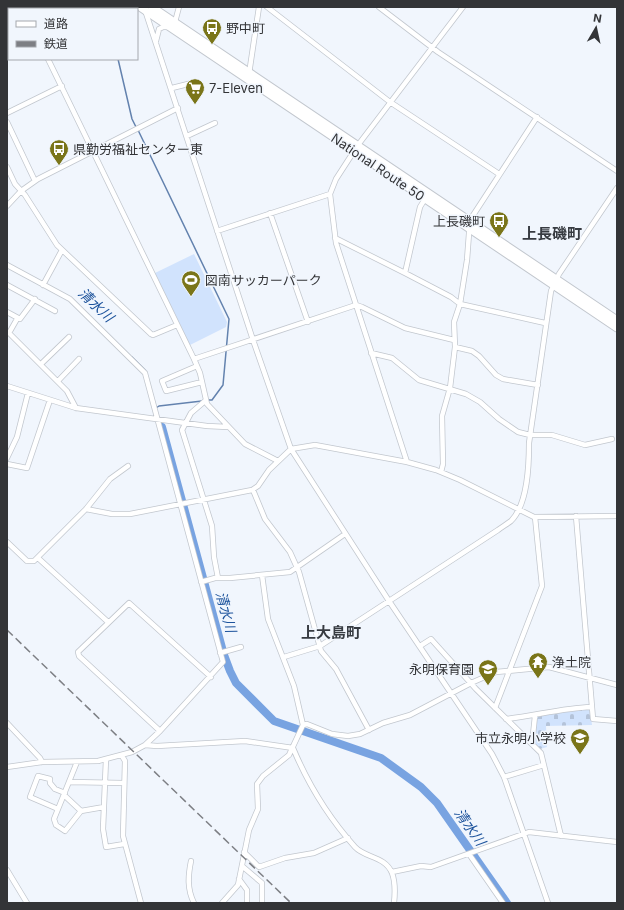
<svg xmlns="http://www.w3.org/2000/svg" width="624" height="910" font-family="Inter,'Noto Sans JP',sans-serif">
<style>
.cemetery{fill:url(#cemetery-stones)}
.pitch{fill:#d1e3fd}
.lines{fill:none;stroke-linecap:round;stroke-linejoin:round}
.stream{stroke:#6382ae;stroke-width:1.5}
.river{stroke:#78a3e1;stroke-width:8}
.minor-casing{stroke:#c2c7ce;stroke-width:6}
.highway-casing{stroke:#c2c7ce;stroke-width:9}
.minor{stroke:#fff;stroke-width:4.5}
.highway{stroke:#fff;stroke-width:7}
.rail{stroke:#7d7f84;stroke-width:1.5;stroke-dasharray:8 4;stroke-linecap:butt}
.labels{text-anchor:middle;stroke-width:3;stroke-linejoin:round;paint-order:stroke}
.poi-label{font-size:13px;fill:#333437;stroke:#f1f6fd;text-anchor:start}
.street-label{font-size:13px;fill:#333437;stroke:#f1f6fd}
.water-label{font-size:14px;font-style:italic;fill:#1d539c;stroke:#f1f6fd}
.quarter-label{font-size:15px;font-weight:bold;fill:#373b41;stroke:#f1f6fd}
</style>
<defs>
<pattern id="cemetery-stones" width="16" height="16" patternUnits="userSpaceOnUse"><rect width="16" height="16" fill="#d1e3fd"/><path d="M2 7V4a2 2 0 0 1 4 0v3zM10 15v-3a2 2 0 0 1 4 0v3z" fill="#b4c3d9"/></pattern>
</defs>
<rect width="100%" height="100%" fill="#f1f6fd"/>
<!-- cemetery -->
<path class="cemetery" d="M576 709H590L592 725 546 726 547 747 540 749 534 743 537 717Z"/>
<!-- pitch -->
<path class="pitch" d="M194 254 227 322 226 327 190 345 155 273Z"/>
<g class="lines">
<!-- stream -->
<path class="stream" d="M118 59 132 119 136 127
M138 130 229 319 223 385 212 400H208
M132 357 145 370
M156 408 159 406 202 401"/>
<!-- river -->
<path class="river" d="M162 427 224 655 230 671 236 683 274 721 381 758 421 787 437 803 507 903"/>
<defs>
<path id="minor" d="M23 7 24 9
M104 7 105 9
M267 7 390 102 499 174
M379 7 438 52 617 171
M145 10 253 340 291 449 389 601 492 754 504 777 548 903
M175 22 179 7
M156 41 159 29 163 27H169
M48 59 194 359 200 373 207 404 245 444 278 461
M249 74 259 7
M172 88 192 83
M7 113 62 86
M7 122 35 181
M187 136 215 123
M7 167 15 184 25 195 57 245 151 334 153 335 177 325
M7 206 21 191 38 179 178 108
M270 213 308 322
M217 231 330 194
M335 238 405 273 451 297 460 304 545 323
M7 265 70 299 145 373 223 662 160 731 145 745 132 752 98 761 42 762 7 767
M405 273 420 207 425 199
M7 285 55 311
M43 285 62 250
M7 312 20 319 35 299
M17 319 9 333 67 391 76 408
M455 347 472 351 479 356 496 375 503 379 538 385
M371 353 392 358 419 380 466 394 480 402 499 419 518 432 530 435H552L585 445 612 439
M194 359 356 305 362 307 405 328 454 340
M41 364 69 337
M197 366 162 381 166 391 202 382
M58 381 79 359
M7 386 76 408 207 426 228 427
M205 401 191 413 182 430 212 526 214 557 218 578
M7 458 17 437 28 393
M407 462 336 243 330 194 336 179 358 145 463 7
M7 464 27 468 50 400
M441 472 443 464 442 416 450 388 455 347 454 322 460 304 467 260 470 220 537 117
M253 490 265 519 290 552 299 572 321 651 336 669 369 730
M86 509 112 514H130L252 490 258 486 269 470 291 449 315 445 407 462 436 470 460 480 534 517 617 516
M576 516 593 719 617 721
M7 542 27 561H34L86 509 110 479 128 466
M38 558 108 622
M201 582 215 578H230L290 572 345 534
M420 646 431 639 476 689 541 753 561 836
M220 653 241 647
M284 657 320 646 498 530C502 527 507 524 511 521 528 504 529 465 529 443L551 291 559 274 617 188
M495 708 542 586 535 517
M506 719C534 716 563 708 591 707
M7 723 40 758 42 762
M303 725 307 724 332 734 348 736 360 734 383 723 410 715 471 683 496 672 549 667 617 685
M160 731 79 656 78 652 129 603 211 677
M532 744 535 716
M145 745 157 746 245 741 293 748
M293 748C308 784 329 818 355 847 365 858 385 856 392 873 395 881 395 894 394 903
M122 756 125 761 123 836 141 903
M106 759 103 829 106 847 124 844
M77 762 54 819 56 825 65 831 81 811 104 807
M504 777 544 765
M70 782 123 783
M64 795 81 811
M58 809 30 797 38 776 50 779V783L55 789 65 793
M244 852 259 867 285 858 314 853 348 838
M469 854 503 903
M191 861C188 876 187 889 194 903
M242 866 262 883V903
M7 870 27 903
M392 872 421 866 431 867 529 832 617 842
M239 879 247 890V903
M222 903 238 885 249 830 258 809 257 784 263 776 289 755 303 725 294 686 268 619 262 575"/>
<path id="highway" d="M140 7 617 328
M152 7 617 320"/>
</defs>
<!-- minor casing -->
<use href="#minor" class="minor-casing"/>
<!-- highway casing -->
<use href="#highway" class="highway-casing"/>
<!-- minor -->
<use href="#minor" class="minor"/>
<!-- highway -->
<use href="#highway" class="highway"/>
<!-- rail -->
<path class="rail" d="M7 630 291 903"/>
</g>
<!-- icons -->
<defs>
<symbol id="bus-pin" viewBox="-11 -11 22 30"><path d="M0 17L-7.5 6A9.5 9.5 0 1 1 7.5 6Z" fill="#7a7519" stroke="#f1f6fd"/><path d="M-5-6H5V4H4V6H2V4H-2V6H-4V4H-5ZM-3.5-4V0h7V-4ZM-3.5 1.2v1.5H-2V1.2ZM2 1.2v1.5H3.5V1.2Z" fill="#fff"/></symbol>
<symbol id="supermarket-pin" viewBox="-11 -11 22 30"><path d="M0 17L-7.5 6A9.5 9.5 0 1 1 7.5 6Z" fill="#7a7519" stroke="#f1f6fd"/><path d="M-6-5.5h2.5l.6 2H6L4.5 2H-2.5L-4.4-4H-6ZM-1.5 3.2a1.3 1.3 0 1 0 .1 0ZM3 3.2a1.3 1.3 0 1 0 .1 0Z" fill="#fff"/></symbol>
<symbol id="stadium-pin" viewBox="-11 -11 22 30"><path d="M0 17L-7.5 6A9.5 9.5 0 1 1 7.5 6Z" fill="#7a7519" stroke="#f1f6fd"/><path d="M0-5a6.5 5 0 1 0 0 10a6.5 5 0 1 0 0-10ZM-3.5-1.8h7v3.6h-7Z" fill="#fff"/></symbol>
<symbol id="temple-pin" viewBox="-11 -11 22 30"><path d="M0 17L-7.5 6A9.5 9.5 0 1 1 7.5 6Z" fill="#7a7519" stroke="#f1f6fd"/><path d="M0-6L5-2H3V0L6.5 2.5H4V6H1.5V3h-3V6H-4V2.5H-6.5L-3 0V-2H-5Z" fill="#fff"/></symbol>
<symbol id="school-pin" viewBox="-11 -11 22 30"><path d="M0 17L-7.5 6A9.5 9.5 0 1 1 7.5 6Z" fill="#7a7519" stroke="#f1f6fd"/><path d="M0-5L7-2L0 1L-7-2ZM-4 1L0 2.5L4 1V4Q0 6-4 4Z" fill="#fff"/></symbol>
</defs>
<g fill-rule="evenodd">
<use href="#bus-pin" x="201" y="17" width="22" height="30"/>
<use href="#supermarket-pin" x="184" y="77" width="22" height="30"/>
<use href="#bus-pin" x="48" y="138" width="22" height="30"/>
<use href="#bus-pin" x="488" y="210" width="22" height="30"/>
<use href="#stadium-pin" x="180" y="269" width="22" height="30"/>
<use href="#temple-pin" x="527" y="651" width="22" height="30"/>
<use href="#school-pin" x="477" y="658" width="22" height="30"/>
<use href="#school-pin" x="569" y="727" width="22" height="30"/>
</g>
<g class="labels">
<!-- poi labels -->
<g class="poi-label">
<text x="226" y="33">野中町</text>
<text x="209" y="93">7-Eleven</text>
<text x="73" y="154">県勤労福祉センター東</text>
<text x="485" y="226" text-anchor="end">上長磯町</text>
<text x="205" y="285">図南サッカーパーク</text>
<text x="552" y="667">浄土院</text>
<text x="474" y="674" text-anchor="end">永明保育園</text>
<text x="566" y="743" text-anchor="end">市立永明小学校</text>
</g>
<!-- street labels -->
<g class="street-label">
<text transform="translate(378 167) rotate(34)" y="5">National Route 50</text>
</g>
<!-- water labels -->
<g class="water-label">
<text transform="translate(96 305) rotate(43)" y="5">清水川</text>
<text transform="translate(226 612) rotate(75)" y="5">清水川</text>
<text transform="translate(470 827) rotate(55)" y="5">清水川</text>
</g>
<!-- quarter labels -->
<g class="quarter-label">
<text x="552" y="239">上長磯町</text>
<text x="331" y="638">上大島町</text>
</g>
</g>
<!-- border -->
<rect width="624" height="910" fill="none" stroke="#333437" stroke-width="16"/>
<!-- legend -->
<rect x="8" y="8" width="130" height="52" fill="#f1f6fd" stroke="#a5a8ae"/>
<rect x="16" y="21" width="20" height="6" fill="#ffffff" stroke="#a5a8ae"/>
<text x="44" y="28" font-size="12" fill="#333437">道路</text>
<rect x="16" y="41" width="20" height="6" fill="#7d7f84" stroke="#a5a8ae"/>
<text x="44" y="48" font-size="12" fill="#333437">鉄道</text>
<!-- north arrow -->
<g transform="translate(596 28) rotate(9)" stroke="#f1f6fd" stroke-width="3" paint-order="stroke">
<path d="M0-3L7 15L0 10L-7 15Z" fill="#333437"/>
<text y="-6" font-size="11" font-weight="bold" text-anchor="middle" fill="#333437">N</text>
</g>
</svg>
